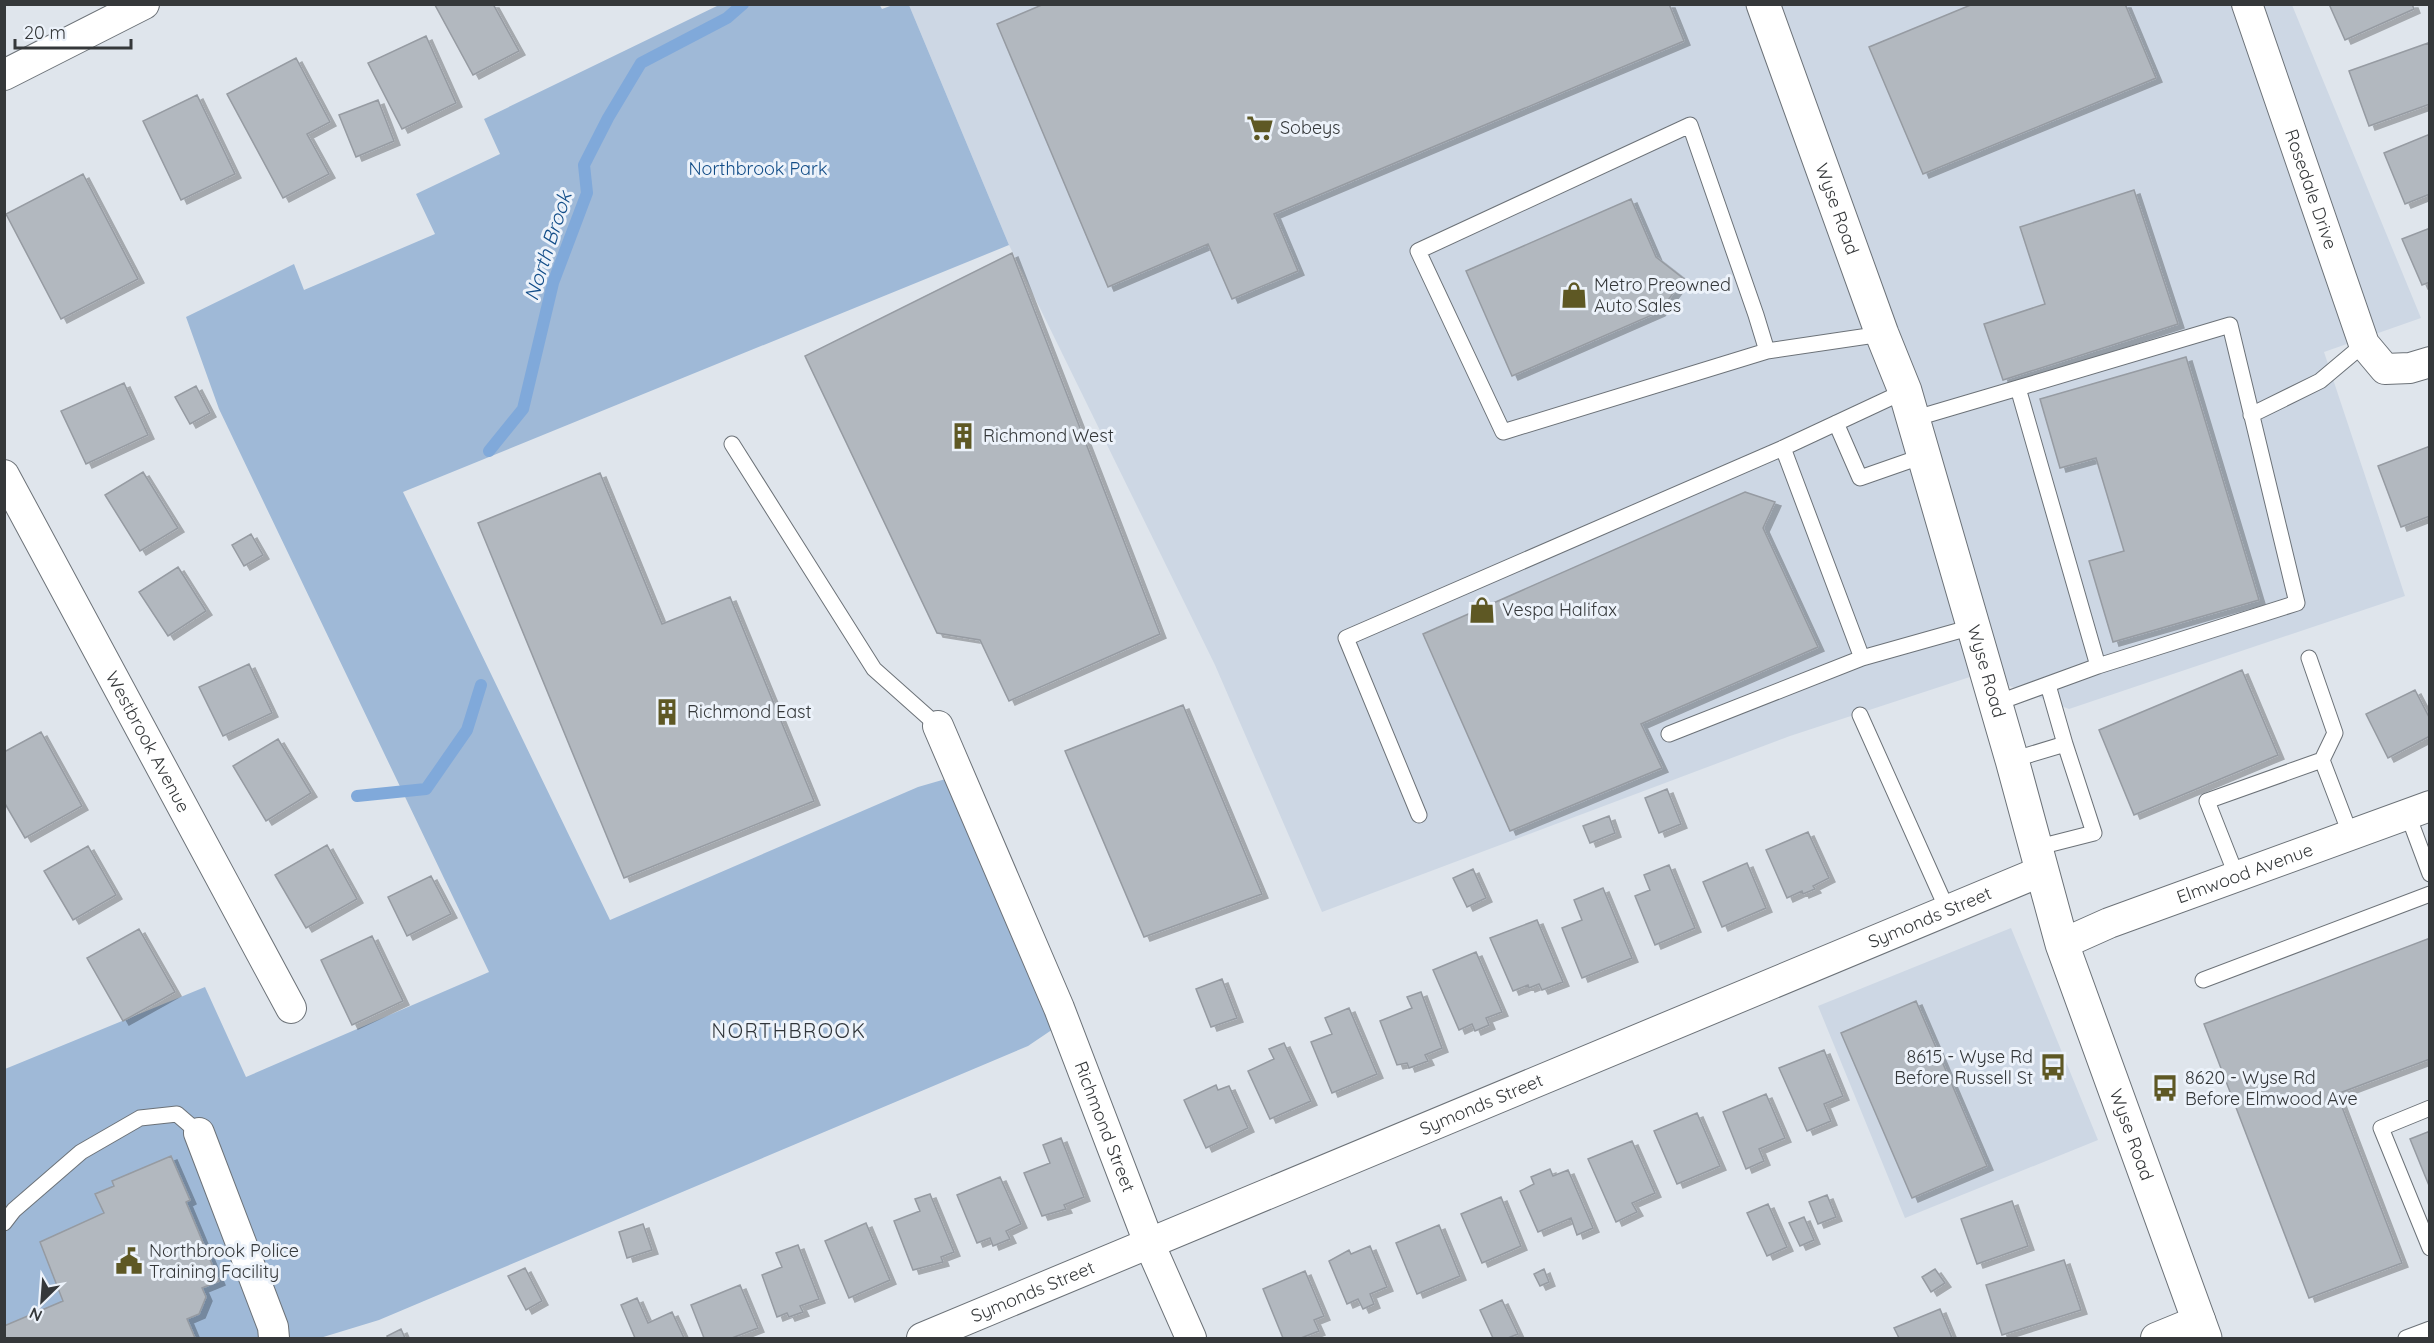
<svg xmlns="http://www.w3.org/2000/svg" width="2434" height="1343" font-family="Quicksand,sans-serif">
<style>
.built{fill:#cdd7e4}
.green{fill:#9fb9d7}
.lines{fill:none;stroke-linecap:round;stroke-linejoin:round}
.stream{stroke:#80a9da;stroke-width:12}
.building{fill:#b2b8bf;stroke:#969ba2;stroke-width:1.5;filter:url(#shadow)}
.lane-casing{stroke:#6c7278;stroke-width:17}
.street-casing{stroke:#6c7278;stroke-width:32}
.secondary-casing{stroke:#6c7278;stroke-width:35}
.lane{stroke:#fff;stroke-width:15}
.street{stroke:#fff;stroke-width:30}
.secondary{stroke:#fff;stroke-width:33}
.labels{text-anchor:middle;stroke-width:6;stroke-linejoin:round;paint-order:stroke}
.poi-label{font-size:18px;fill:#35383a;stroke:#ecf2fa;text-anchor:start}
.park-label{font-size:18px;fill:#114c87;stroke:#ecf2fa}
.street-label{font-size:18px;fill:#35383a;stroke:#ecf2fa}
.water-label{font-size:20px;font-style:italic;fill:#134e89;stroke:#ecf2fa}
.neighbourhood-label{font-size:20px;letter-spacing:1.5px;fill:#31363b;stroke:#ecf2fa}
</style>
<defs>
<filter id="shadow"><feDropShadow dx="6" dy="4" stdDeviation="0" flood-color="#0004"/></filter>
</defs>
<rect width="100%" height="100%" fill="#dfe5ec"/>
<!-- built -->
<path class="built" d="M909 5H2292L2421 318 2324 352 2405 596 2069 709 1979 674 1790 736 1322 912 1215 665 1009 245Z
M2011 928 2098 1140 1905 1218 1818 1006Z"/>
<!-- green -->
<path class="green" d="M879 4 882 9 893 5H909L1009 245 403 492 610 920 918 787 956 776 1062 1023 1028 1046 379 1320 320 1338H5V1069L205 987 246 1077 489 972 219 409 186 317 294 264 304 290 435 234 416 194 500 154 484 119 719 5Z"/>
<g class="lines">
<!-- stream -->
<path class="stream" d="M489 451 523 409 553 283 587 193 584 165 608 118 641 63 727 18 743 4
M357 796 426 789 467 730 481 685"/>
</g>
<!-- building -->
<path class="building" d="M437 4H493L519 51 473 75 435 5Z
M1044 4H1669L1684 41 1274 214 1298 271 1232 299 1208 244 1108 287 997 24Z
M1973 4H2125L2156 78 1923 174 1869 47Z
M2329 4H2412L2414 9 2345 40Z
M426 36 456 103 402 129 368 63Z
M2428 43 2430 49V104L2369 126 2349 71Z
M296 58 330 122 307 134 329 174 283 198 227 94Z
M197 95 235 174 181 200 143 121Z
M378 100 394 141 356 157 339 115Z
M2430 134V194L2405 204 2384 153Z
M83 174 138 279 61 319 6 214Z
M2134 190 2178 324 2003 380 1984 324 2045 304 2020 227Z
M1631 199 1656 257 1684 279 1659 312 1512 376 1466 271Z
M2430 228V282L2422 285 2402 239Z
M1012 253 1160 634 1009 701 980 640 937 633 805 356Z
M2186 357 2259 600 2113 642 2089 561 2124 551 2096 458 2060 468 2040 399Z
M124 383 148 435 86 464 61 411Z
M196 386 210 413 190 424 175 397Z
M2430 446V516L2401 527 2378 466Z
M143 472 178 528 140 551 105 495Z
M600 473 662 624 730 597 814 801 624 878 478 523Z
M1745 492 1775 502 1763 528 1818 647 1641 724 1662 768 1510 831 1423 634Z
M251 534 263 555 244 566 232 545Z
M178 567 206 611 168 636 139 592Z
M249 664 272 713 223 736 199 687Z
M2242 670 2278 755 2134 815 2099 730Z
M2415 690 2430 719V736L2388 758 2366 714Z
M1183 705 1262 894 1144 937 1065 751Z
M41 732 82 806 25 838 4 802V752Z
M278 739 311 793 266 821 233 766Z
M1667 789 1681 824 1659 833 1645 798Z
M1609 816 1615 833 1590 843 1583 826Z
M1808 832 1829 878 1813 886 1815 889 1803 894 1802 891 1787 898 1766 850Z
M327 845 357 899 306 928 275 875Z
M88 846 116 895 73 920 44 871Z
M1747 863 1766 908 1722 927 1703 882Z
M1669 865 1695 928 1655 945 1635 896 1650 890 1644 875Z
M1473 869 1486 898 1467 907 1453 878Z
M431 876 451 914 407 936 388 897Z
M1603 888 1632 958 1582 978 1562 928 1582 920 1574 900Z
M1537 920 1563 982 1542 990 1539 984 1529 988 1528 985 1513 991 1490 938Z
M139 929 175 992 123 1021 87 958Z
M372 936 403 1001 352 1025 321 960Z
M2430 938V1059L2337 1094 2402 1263 2309 1298 2204 1024Z
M1476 952 1502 1012 1486 1018 1489 1025 1475 1031 1472 1024 1459 1030 1433 970Z
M1222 979 1237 1018 1211 1027 1196 989Z
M1421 992 1442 1048 1425 1055 1428 1061 1409 1068 1407 1063 1397 1065 1380 1021 1412 1008 1407 997Z
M1916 1001 1987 1166 1912 1198 1841 1033Z
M1349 1008 1377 1074 1332 1093 1311 1042 1332 1034 1325 1018Z
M1284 1043 1311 1101 1270 1119 1248 1071 1274 1059 1269 1049Z
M1824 1050 1843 1096 1824 1104 1831 1121 1807 1131 1779 1068Z
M1216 1085 1218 1090 1229 1086 1248 1128 1206 1148 1184 1100Z
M1766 1094 1785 1138 1759 1149 1764 1161 1746 1169 1723 1112Z
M1697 1113 1720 1166 1677 1184 1654 1131Z
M2430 1131V1188L2410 1139Z
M1061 1138 1084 1197 1064 1205 1066 1209 1042 1216 1024 1173 1050 1163 1043 1145Z
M1632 1141 1655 1193 1632 1203 1637 1212 1616 1222 1588 1159Z
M171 1156 190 1200 186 1202 219 1281 202 1288 206 1297 199 1314 187 1319 195 1338H4V1326L63 1301 40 1242 104 1213 95 1194 114 1186 112 1181Z
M1550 1169 1553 1176 1568 1170 1593 1228 1577 1235 1571 1218 1538 1232 1520 1191 1534 1184 1531 1177Z
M1000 1177 1021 1224 1006 1231 1010 1239 993 1246 990 1238 977 1243 957 1195Z
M930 1194 954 1252 941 1257 943 1262 913 1270 894 1221 920 1211 915 1199Z
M1827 1195 1836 1217 1818 1224 1809 1202Z
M1501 1197 1521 1246 1482 1263 1461 1214Z
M2012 1201 2028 1246 1977 1264 1961 1219Z
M1768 1204 1787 1247 1767 1256 1747 1213Z
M1804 1217 1814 1240 1800 1246 1789 1223Z
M866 1223 890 1280 849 1298 825 1241Z
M643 1224 652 1250 627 1258 619 1232Z
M1439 1225 1460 1276 1417 1294 1396 1243Z
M798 1245 819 1299 800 1306 803 1312 789 1317 787 1313 777 1317 762 1275 782 1267 776 1253Z
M1370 1246 1387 1287 1370 1294 1374 1304 1363 1309 1358 1299 1347 1304 1329 1261 1349 1250 1351 1254Z
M2064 1260 2081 1310 2002 1335 1986 1285Z
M525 1268 542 1301 526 1310 508 1276Z
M1544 1269 1549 1282 1540 1286 1534 1274Z
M1935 1269 1945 1283 1931 1292 1922 1277Z
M1305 1271 1324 1316 1314 1320 1319 1331 1301 1338H1283L1263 1289Z
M740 1285 758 1328 732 1338H704L691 1305Z
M637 1298 648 1323 672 1312 684 1338H635L621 1305Z
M1502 1300 1518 1334 1508 1338H1493L1480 1310Z
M1940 1309 1952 1338H1899L1894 1328Z
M401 1329 405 1338H388L387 1336Z"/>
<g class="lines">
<defs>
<path id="lane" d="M1767 351 1756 315 1690 125 1418 251 1503 432 1767 351 1882 334
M2018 388 2230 325 2297 603 2098 666
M2251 415 2320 381 2364 344
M1913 419 2018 388 2098 666 1994 704
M1836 423 1860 478 1923 456
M732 444 874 669 938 726
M1783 448 1862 658 1972 627
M2309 658 2335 733 2322 760
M2048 685 2065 744
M1860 715 1947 909
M1669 734 1862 658
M2012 760 2065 744 2094 833 2035 848
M1419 815 1346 638 1783 448 1905 391
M2408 815 2430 874
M2237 877 2207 801 2322 760 2351 836
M2203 980 2430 894
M2430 1108 2381 1128 2430 1248
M4 1223 14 1210 81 1152 140 1118 177 1114 199 1133
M2406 1338 2430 1329"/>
<g id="street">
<path id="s1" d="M2247 4 2364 344 2385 369 2410 368 2430 362"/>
<path d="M4 75 144 4"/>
<path id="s2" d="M4 475 291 1008"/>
<path id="s3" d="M938 726 1059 1008 1149 1243 1191 1338"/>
<path id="s4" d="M2062 944 2109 923 2430 806"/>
<path d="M199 1133 273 1327 274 1338"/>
<path id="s5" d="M922 1338 2042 871"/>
<path d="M2156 1338 2200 1320"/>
</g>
<g id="secondary">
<path id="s6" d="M1763 4 1882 334 1905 391 2012 760 2062 944 2205 1338"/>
</g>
</defs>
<!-- lane casing -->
<use href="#lane" class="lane-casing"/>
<!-- street casing -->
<use href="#street" class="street-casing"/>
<!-- secondary casing -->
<use href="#secondary" class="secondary-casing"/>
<!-- lane -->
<use href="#lane" class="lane"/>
<!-- street -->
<use href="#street" class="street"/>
<!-- secondary -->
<use href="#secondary" class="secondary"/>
</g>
<!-- icons -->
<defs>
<symbol id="supermarket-bare" viewBox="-9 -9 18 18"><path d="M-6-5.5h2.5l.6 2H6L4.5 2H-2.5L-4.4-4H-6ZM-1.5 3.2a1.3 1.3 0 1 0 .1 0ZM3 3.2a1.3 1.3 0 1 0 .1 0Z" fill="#5e5824" stroke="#ecf2fa" stroke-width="2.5" paint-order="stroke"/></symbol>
<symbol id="shop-bare" viewBox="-9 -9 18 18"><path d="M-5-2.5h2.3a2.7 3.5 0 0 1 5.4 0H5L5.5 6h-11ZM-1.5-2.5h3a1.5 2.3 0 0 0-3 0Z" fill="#5e5824" stroke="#ecf2fa" stroke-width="2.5" paint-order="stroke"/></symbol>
<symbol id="building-bare" viewBox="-9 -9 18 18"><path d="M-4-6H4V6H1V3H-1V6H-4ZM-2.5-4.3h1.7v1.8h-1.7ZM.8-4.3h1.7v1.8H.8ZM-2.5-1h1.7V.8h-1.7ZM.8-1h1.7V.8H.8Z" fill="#5e5824" stroke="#ecf2fa" stroke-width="2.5" paint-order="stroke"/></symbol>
<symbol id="bus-bare" viewBox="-9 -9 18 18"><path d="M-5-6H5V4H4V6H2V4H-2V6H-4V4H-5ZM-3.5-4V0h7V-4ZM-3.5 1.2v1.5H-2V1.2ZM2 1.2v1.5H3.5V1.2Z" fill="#5e5824" stroke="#ecf2fa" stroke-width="2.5" paint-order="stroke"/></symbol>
<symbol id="civic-bare" viewBox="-9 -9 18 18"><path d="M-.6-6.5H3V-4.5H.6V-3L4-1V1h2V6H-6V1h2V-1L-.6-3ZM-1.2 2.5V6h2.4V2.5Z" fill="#5e5824" stroke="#ecf2fa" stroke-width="2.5" paint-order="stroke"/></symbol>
</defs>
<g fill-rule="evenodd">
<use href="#supermarket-bare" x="1241" y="109" width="38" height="38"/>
<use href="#shop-bare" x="1555" y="276" width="38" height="38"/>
<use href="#building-bare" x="944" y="417" width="38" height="38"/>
<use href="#shop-bare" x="1463" y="591" width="38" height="38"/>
<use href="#building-bare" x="648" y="693" width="38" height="38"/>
<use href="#bus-bare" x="2034" y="1048" width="38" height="38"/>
<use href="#bus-bare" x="2146" y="1069" width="38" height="38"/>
<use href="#civic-bare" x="110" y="1242" width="38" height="38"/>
</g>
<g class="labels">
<!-- poi labels -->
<g class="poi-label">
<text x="1280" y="134">Sobeys</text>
<text x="1594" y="291">Metro Preowned<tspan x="1594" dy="21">Auto Sales</tspan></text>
<text x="983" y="442">Richmond West</text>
<text x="1502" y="616">Vespa Halifax</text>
<text x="687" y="718">Richmond East</text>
<text x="2033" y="1063" text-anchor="end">8615 - Wyse Rd<tspan x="2033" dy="21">Before Russell St</tspan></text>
<text x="2185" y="1084">8620 - Wyse Rd<tspan x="2185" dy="21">Before Elmwood Ave</tspan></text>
<text x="149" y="1257">Northbrook Police<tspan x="149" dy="21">Training Facility</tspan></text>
</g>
<!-- park labels -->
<g class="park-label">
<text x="758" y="175">Northbrook Park</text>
</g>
<!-- street labels -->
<g class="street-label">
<text dy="6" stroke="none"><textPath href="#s1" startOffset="196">Rosedale Drive</textPath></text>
<text dy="6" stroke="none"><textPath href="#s6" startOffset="218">Wyse Road</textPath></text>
<text dy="6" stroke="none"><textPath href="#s6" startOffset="704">Wyse Road</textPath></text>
<text dy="6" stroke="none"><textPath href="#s2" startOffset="303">Westbrook Avenue</textPath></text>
<text dy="6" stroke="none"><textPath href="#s4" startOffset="196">Elmwood Avenue</textPath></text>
<text dy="6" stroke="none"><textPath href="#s5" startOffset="1092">Symonds Street</textPath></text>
<text dy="6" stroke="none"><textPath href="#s5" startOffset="606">Symonds Street</textPath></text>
<text dy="6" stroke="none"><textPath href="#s3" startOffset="434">Richmond Street</textPath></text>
<text dy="6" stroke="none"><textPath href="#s6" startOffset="1190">Wyse Road</textPath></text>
<text dy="6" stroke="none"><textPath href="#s5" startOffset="120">Symonds Street</textPath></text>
</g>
<!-- water labels -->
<g class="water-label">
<text transform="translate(548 246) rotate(-72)" y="7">North Brook</text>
</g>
<!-- neighbourhood labels -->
<g class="neighbourhood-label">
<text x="789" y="1038">NORTHBROOK</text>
</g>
</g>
<!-- border -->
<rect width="2434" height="1343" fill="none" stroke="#35383a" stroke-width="12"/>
<!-- north arrow -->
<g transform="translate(42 1301) rotate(205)" stroke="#ecf2fa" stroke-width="4.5" paint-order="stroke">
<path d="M0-4.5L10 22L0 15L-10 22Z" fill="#35383a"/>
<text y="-9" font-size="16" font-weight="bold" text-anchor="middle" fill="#35383a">N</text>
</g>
<!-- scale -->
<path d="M15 39v9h116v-9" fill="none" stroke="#35383a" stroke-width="3"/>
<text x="24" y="39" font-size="18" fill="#35383a" stroke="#ecf2fa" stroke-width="4.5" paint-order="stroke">20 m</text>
</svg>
